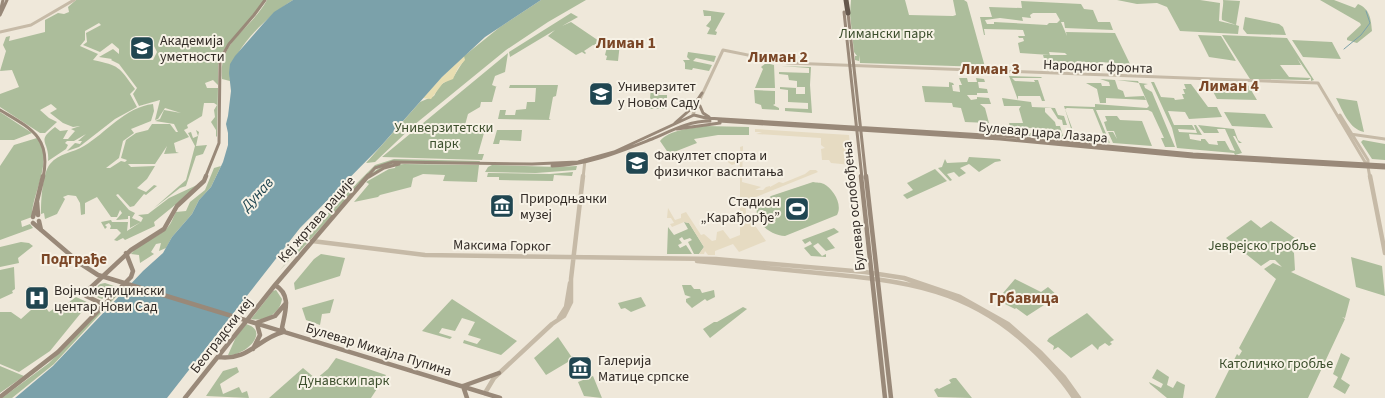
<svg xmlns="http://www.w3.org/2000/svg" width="1385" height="398" font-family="'Source Sans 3',sans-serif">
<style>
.green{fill:#acbd9b;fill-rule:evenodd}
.sand{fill:#e8deb2}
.plaza{fill:#e6dbc2}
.water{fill:#7ba1aa}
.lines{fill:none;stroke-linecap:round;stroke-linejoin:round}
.stream{stroke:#7ba1aa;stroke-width:1}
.tertiary-far1{stroke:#c6baa7;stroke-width:3}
.tertiary{stroke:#c6baa7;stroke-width:4.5}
.secondary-far1{stroke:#998979;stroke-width:3}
.secondary{stroke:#998979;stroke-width:4.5}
.trunk{stroke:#64574c;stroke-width:5}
.labels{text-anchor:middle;stroke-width:4;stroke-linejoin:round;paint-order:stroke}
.park-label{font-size:14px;fill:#3d4f2d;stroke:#f7f2e6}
.poi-label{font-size:14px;fill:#332c27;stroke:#f7f2e6;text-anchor:start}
.street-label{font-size:14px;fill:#332c27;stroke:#f7f2e6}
.water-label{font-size:15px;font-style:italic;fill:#204651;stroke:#f7f2e6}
.neighbourhood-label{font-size:15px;font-weight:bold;fill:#7b4727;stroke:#f7f2e6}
.quarter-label{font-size:16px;font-weight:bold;fill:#7b4727;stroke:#f7f2e6}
</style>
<rect width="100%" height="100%" fill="#efe8da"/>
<!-- green -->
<path class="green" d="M76 0H264L261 7 221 54 218 65V85L213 80 205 83 207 88H218L217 136 216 137V130L211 122 215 117 214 110 217 105 214 103H204L202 116 187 125 188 128 184 130 189 137 174 143 176 152 179 153 164 154 167 146 155 164H128L131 167 155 166 147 179 137 188 146 192 154 185 157 186 146 195 144 194 134 206 130 207 118 194 116 195 129 210 135 213 132 218 141 222 143 218 138 215 148 214 169 198 197 185 196 188 154 222 155 226 125 240 123 238 117 241 114 240 121 233 117 229H110L111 226 109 223 105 225 107 227 105 229 101 222 111 220 112 222H128L127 231 141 222 130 228V216H128V219L116 220 122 213 120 210 117 217H111L97 197 85 203V214L81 215 80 203 76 196 68 195 63 197 65 199 57 214 45 219 44 213 41 214C41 201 42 174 50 164 59 153 73 153 84 146 106 133 125 107 153 104L154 111 151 121 131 129 134 133 123 141 119 158 106 168H110L121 161 125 162 127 160 121 158 126 140 136 133 148 130 152 124H170L176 132H178L174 124 155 121 160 119 164 110 181 113 165 108 158 119 155 120 160 100 139 106 133 94 137 88 119 64 111 60 112 59 99 57 113 49 119 54V49L112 43 100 52 83 45 87 42 86 33 101 25 99 23 85 31V40L80 46 98 54 93 60C120 66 118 66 135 89L130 94 137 107 115 119 79 147 67 151 75 143 80 144 82 141H78L86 134 74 141H67L65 143 68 145 66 149 48 161C50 141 35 142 55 127L60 131 68 130 63 139H68L75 131 71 129 80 126 73 127 63 123 50 113 57 109 51 104 40 110 49 118 57 122 45 133H40L0 107V94L19 87 12 70 0 71 6 51 3 45 6 37 10 36 9 41 45 32V20L58 13 64 14 69 12 68 7ZM153 44 157 52 153 60H144L131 50 133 45Z
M267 0H293C270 14 227 52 230 81L222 79C218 41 250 31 267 0Z
M541 0H586L548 22 506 50 414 125 375 162 366 163 420 102 434 96 439 86 454 76 464 60V56L500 27Z
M851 0H905L909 15 953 16 956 15 953 0H964L967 2 985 67 860 63 859 55V61L855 60V56H857L854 52 850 14Z
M1117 0H1200L1220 3 1219 21 1236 25 1222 20C1221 14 1224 5 1223 0L1240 1 1236 25 1239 26 1238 34 1180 31 1167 7 1157 3 1137 4Z
M1320 0H1334L1355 8 1358 4C1370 9 1371 19 1372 31L1357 43 1347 40V38L1361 25 1360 23Z
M1021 1 1081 4 1084 9 1093 10 1098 22H1110L1113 30 1065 28 1064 22H1061L1067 36 1066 32 1115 33 1130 64 1099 62V64L1077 61V64L1045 62 1043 55H1067L1065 53 1049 52 1050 55 1020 53 1018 43 1024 41 1023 38H1019L1018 36H1025L1023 30 984 29 985 35H984L980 17H992L989 7 1022 8ZM1033 13H1056L1060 20 1057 23H1049L1047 25 994 22V24H987L985 20 1000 18 1023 21 1022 17 1031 18 1030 15Z
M703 10 725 13 715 31 717 32 716 35 707 34 710 28 706 26 711 20V16H704Z
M571 13 578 17 562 26 571 22 599 41 598 46 593 45 584 51 586 53 585 54 582 52 576 55 548 36 555 30 510 57 509 52Z
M1245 17 1279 24 1283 27 1286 35 1247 34 1243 29Z
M1198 35 1221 36 1236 61 1209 57Z
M1222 35 1287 38 1314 80 1311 81V78L1308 80 1250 79ZM1297 58 1311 78 1289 77 1280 65H1301Z
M609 39 620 43 618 61 606 60 607 56 609 57 605 55 607 47H604V42Z
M1292 40 1332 42 1341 59 1303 57Z
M688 52 716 56 714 62 696 58 693 61 712 65 709 71 693 68 692 70 685 69V63L683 60H690L687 57Z
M508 53 505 72 495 76 492 85 497 87H496L492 102H481L480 107 468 114 465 125 486 126 478 154H484L482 160 382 157Z
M766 63 774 65 775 88H755L763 69 761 67Z
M781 66 811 67 810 85 812 113 785 111V108L808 109V103L788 102V90L780 89V87L796 88V94H805V87H797V81L789 80 788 75 779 74V72L809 73V68Z
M1009 76 1041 77 1042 78H1012L1015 81 1035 82 1034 80H1038L1045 101H1042L1040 96H1018V100Z
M959 78H967L968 82H977L976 78 984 79 985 82H978L979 88 987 89 988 93H977V95H967L971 100 977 99V97L989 98 991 104H980L985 108 989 123 965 122 961 108 953 107 952 103 925 102 922 86 949 87V82L953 83 954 85H952L953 91 960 92 959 85H962Z
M1100 79 1115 80 1118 89 1123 91 1125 97 1144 96 1146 100 1106 98V103H1100L1097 89 1086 83H1101L1102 86H1110L1109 82Z
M1117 80 1148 84 1144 85 1145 88 1152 92 1175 147H1165L1161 138H1164L1152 112 1148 110H1096L1110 143 1098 141H1106L1093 109 1067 108 1065 109 1075 136 1073 135 1064 106 1095 107V104L1147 108 1149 106 1138 81Z
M1151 82H1154L1161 97 1174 98 1175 100 1184 99 1182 94H1185L1183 89H1186L1184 84H1191L1208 107H1217L1222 117 1189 119 1185 112 1168 111 1174 125H1192L1195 130 1178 129 1179 132 1197 133 1194 125H1196L1202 135 1189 134 1190 139 1201 141V139H1205L1209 144 1218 145 1217 141H1225L1230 150 1235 151 1225 129H1217L1219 133H1204L1198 125 1234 129 1238 140 1242 143H1239L1235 136H1233L1242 153 1235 155 1234 153 1177 148 1172 128Z
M1209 84 1248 85 1257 100 1217 99Z
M510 85H558L556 96 553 97 549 119 551 120 498 119 500 110H506L505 115H515L516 110 526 109 527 102H535L536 88H509Z
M651 88H660L659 95H667V109H649Z
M754 90 775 91V104L773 105 779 108V110L762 109 761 105 755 103Z
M1002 98 1031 102 1032 107 1055 108 1058 115 1064 116 1067 125H1063L1062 120 1058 119 1051 108H1045V112L1055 122 1056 126H1060L1063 136C1073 137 1082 139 1093 141L1018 135V133H1055L1052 129 1013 127 1012 131 1016 134H1012L1009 123H1023L1019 109 1021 106H1004Z
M1336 98 1357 101 1364 132C1349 129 1343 111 1336 98Z
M0 112 32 133 14 140H0Z
M1224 112 1265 114 1273 128 1232 126Z
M1105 116H1117L1120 120 1142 121 1152 146 1113 143 1108 132H1113L1117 139 1114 131H1107L1104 122 1107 121Z
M705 126 749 127V135H718L694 139 697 143 669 154 660 141C669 130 691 128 705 126Z
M196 130 199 132 196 146 207 145 203 154 196 156 186 186 180 188 154 208 186 180 195 146 188 133 191 132 193 138 198 136Z
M497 130H522L521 141 500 140 499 144H493Z
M37 138C55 159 31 195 32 217L21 221 22 227 30 224 33 228 0 240V166L14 145Z
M1363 140 1385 144V160L1372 159 1361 142Z
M969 157 1000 159 1001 161 995 162 979 172 969 164 960 168 966 173 959 177 954 172 947 174 952 180 950 181 938 168 942 167 945 159 947 163 967 162Z
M394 159 480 161 479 163 402 162 401 163 383 168 368 176 382 166 400 162 387 163 375 168 299 252 295 254 280 270 328 213 362 178 375 165Z
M404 164 476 165H479L477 182 443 181 445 175 423 174 413 178 411 187 380 195 378 197 354 202 369 184 366 182 389 169 395 168 396 165Z
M492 165 557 167 577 166 576 170 536 173 485 172 488 167Z
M221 166 211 187 199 200 192 214 172 237 166 248 159 251 161 243 156 244 151 252 154 254 140 263 139 255 131 254C139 242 156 239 166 229 171 225 173 217 176 212L186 211 190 202 205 190 214 168Z
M935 169 947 181 907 199 903 195 913 190 907 183Z
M573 172 572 176 554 175 553 181 499 180V177H487L488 173 550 174Z
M813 182C817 183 820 182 824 184 833 189 843 204 837 215L785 236C769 235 750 220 759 202L762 204 771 196Z
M1251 220 1261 228 1271 221 1299 241 1290 249 1294 253 1295 270 1291 272 1350 299 1345 318 1342 317 1345 319 1308 398H1215L1237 354 1239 356 1242 351 1239 348 1276 279 1264 269 1273 263 1282 267 1275 260H1270L1261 266 1226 238Z
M684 222 689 223 704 247 699 254H694L688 242 692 240 690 238 684 240 682 237 679 239 682 243 678 245 680 248 686 245 692 254H667L668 227 674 235 688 229Z
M834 228 839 232 827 238 835 248 826 251 818 243 813 246 822 256 826 254V257L811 256 804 248 812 244 810 241 805 244 802 240Z
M21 242 29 243 33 246 18 258 19 263 0 267V247Z
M321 254 345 258 340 276 295 290 294 283 314 259Z
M1351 257 1382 266 1385 296 1356 287Z
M14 267 15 289 12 291 13 293 0 299V270Z
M1015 279 1041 292 1048 287 1058 296 1027 316 1016 308 1015 309 997 300Z
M105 283 117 287 102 299 89 294 100 284Z
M682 285H691L694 289H700L702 293 714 290 715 297 707 301 705 299 692 308 686 302V299L691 297 685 295Z
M122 287 124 288 54 364 12 398H2L49 363Z
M276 290 282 299C280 314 264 322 251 319L273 291Z
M76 297 89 303 50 351 19 372 0 364V312H11L21 319 31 310 43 304 49 312 55 308 57 311Z
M641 297 646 306 631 312 625 308 621 309 618 303Z
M334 299 330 313 322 314 320 325 306 320 302 308Z
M452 299 517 341 501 355 463 343 464 340 477 344 481 339 468 335 475 322 462 318 455 331 442 328 439 333 452 337 450 339 422 331Z
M743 307 747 309 710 338 703 329 714 322H717Z
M1087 313 1114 340 1110 342 1112 344 1109 346 1105 343 1099 347 1098 350 1092 344 1071 358 1058 347 1053 350 1054 346 1047 341 1049 338Z
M246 324C271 331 245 356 228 355L236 337Z
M558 337 573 359 546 375 534 358Z
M1341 353 1350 358 1341 379 1350 385 1345 394 1333 387 1338 377 1333 374Z
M336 358 386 375 371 398H269L303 368 316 379 328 369Z
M0 366 24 376 0 393Z
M237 367 239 372 220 384 223 394 239 387 242 393 247 391 249 398 206 396 223 371Z
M1157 369 1169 377 1167 385 1173 388 1177 381 1185 385 1183 398H1167L1150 384 1149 382 1161 388 1163 384 1152 378Z
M593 376 602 398 584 396 578 382Z
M953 378H956L972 398 938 397 934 390 937 388 939 389 951 383 949 380Z"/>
<!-- sand -->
<path class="sand" d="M464 56 465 60 458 68 453 79 443 83 431 99 423 98 442 77Z"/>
<!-- plaza -->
<path class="plaza" d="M755 129 849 135 852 165 831 163 829 160H822L821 149 825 148 821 145V138L756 134 762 132H755Z
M743 146 742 182 761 187 755 190H763L766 187 770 186V187L779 182 783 183 805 174 810 170H816L818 172 751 199H745L746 213 766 241 739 252 733 244 715 251V255H708L705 251 704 254H699L704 247 689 223 684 222 672 227 670 224 674 223 671 218H667L668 208 675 220 681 218V214L686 212 701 235 704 234 712 241 716 240 717 232 723 230 730 239 740 235V166L738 163 732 165 725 160 729 159 733 161 741 158 740 147Z"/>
<!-- water -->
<path class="water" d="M293 0H541L485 37 442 77 380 147 300 228 167 398H15L53 366 143 271 163 253 172 237 192 214 199 200 211 187 223 162 228 145V133L226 124 228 116 231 91 229 73 230 64 235 56 263 24 274 12Z"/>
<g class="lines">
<!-- stream -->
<path class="stream" d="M1344 49 1361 35 1370 23 1366 11"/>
<!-- tertiary-far1 -->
<path class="tertiary-far1" d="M0 32 31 25 74 0
M693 114 723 50 788 63 1318 83 1368 167 1370 178
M1340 115 1368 160V167
M1350 134 1385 139
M583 178 585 160"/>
<!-- tertiary -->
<path class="tertiary" d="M1370 176 1385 253
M312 241 425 255 716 259 865 272 904 278 960 297 1008 324 1041 353 1064 377 1079 398
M697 261C737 265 778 269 818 273 906 281 972 288 1037 354 1051 368 1064 382 1074 398
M559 318 566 307 570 283
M485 393 494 378 552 324 564 316 571 302V279L583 176"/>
<!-- secondary-far1 -->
<path class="secondary-far1" d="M0 12 3 0
M844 12 862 178
M848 13 866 178
M0 15 7 0
M700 106 703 113 709 117
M0 110C30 128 52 137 43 178
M719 121 1000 139 1193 157 1385 168
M675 123 692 108 702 93
M677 129 720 123
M552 166C588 165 619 152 652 139 671 131 688 121 710 121
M369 177 384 168 399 164
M205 178 219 143 220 60 229 44 254 15 265 0
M366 178 375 168 393 162 532 164 578 162 614 152 694 115 706 118 1001 136 1193 154 1385 165"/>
<!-- secondary -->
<path class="secondary" d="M861 176 885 398
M866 176 891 398
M361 184 368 176
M37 202 38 215
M33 217 43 176
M39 221 41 230
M33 223 81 264 98 275 500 398
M275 285C292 295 285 312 282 328L284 331
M103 304 86 296V292L131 250 164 229 177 206 204 181 206 176
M256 323 275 316 286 303
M253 349 260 335 257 324
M218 357C249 361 257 339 283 332
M463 386 499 373
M463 386 467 398
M0 397 58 352 131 277 133 271 126 253
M185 398 275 285 362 183"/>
<!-- trunk -->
<path class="trunk" d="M846 0 848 13"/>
</g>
<!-- icons -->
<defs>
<symbol id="university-square" viewBox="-11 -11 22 22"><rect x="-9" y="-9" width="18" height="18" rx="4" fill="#204651" stroke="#f7f2e6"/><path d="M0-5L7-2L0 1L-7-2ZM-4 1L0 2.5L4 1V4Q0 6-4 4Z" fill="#fff"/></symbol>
<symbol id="museum-square" viewBox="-11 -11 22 22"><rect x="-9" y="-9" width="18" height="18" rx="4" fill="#204651" stroke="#f7f2e6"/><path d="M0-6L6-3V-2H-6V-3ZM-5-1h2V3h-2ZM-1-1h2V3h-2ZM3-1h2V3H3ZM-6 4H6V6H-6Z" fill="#fff"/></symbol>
<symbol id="stadium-square" viewBox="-11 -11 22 22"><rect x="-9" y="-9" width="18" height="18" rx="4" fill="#204651" stroke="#f7f2e6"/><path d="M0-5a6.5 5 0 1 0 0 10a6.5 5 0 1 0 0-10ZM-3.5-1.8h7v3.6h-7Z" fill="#fff"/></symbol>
<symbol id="hospital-square" viewBox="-11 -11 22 22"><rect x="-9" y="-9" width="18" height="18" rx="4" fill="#204651" stroke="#f7f2e6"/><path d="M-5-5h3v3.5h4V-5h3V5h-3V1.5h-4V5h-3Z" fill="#fff"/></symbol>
</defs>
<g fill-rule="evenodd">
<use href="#university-square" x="128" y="34" width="28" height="28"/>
<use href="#university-square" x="587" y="80" width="28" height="28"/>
<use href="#university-square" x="623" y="149" width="28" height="28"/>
<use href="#museum-square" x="488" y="192" width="28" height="28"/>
<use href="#stadium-square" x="783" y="195" width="28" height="28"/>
<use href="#hospital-square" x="23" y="284" width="28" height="28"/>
<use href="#museum-square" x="566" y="354" width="28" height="28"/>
</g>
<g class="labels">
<!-- park labels -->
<g class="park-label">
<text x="886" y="38">Лимански парк</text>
<text x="444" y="132">Универзитетски<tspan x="444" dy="16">парк</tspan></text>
<text x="1262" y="250">Јеврејско гробље</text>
<text x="1276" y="368">Католичко гробље</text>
<text x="344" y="385">Дунавски парк</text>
</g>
<!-- poi labels -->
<g class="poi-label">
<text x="160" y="45">Академија<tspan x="160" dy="16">уметности</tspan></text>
<text x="618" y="91">Универзитет<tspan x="618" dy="16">у Новом Саду</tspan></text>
<text x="654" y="160">Факултет спорта и<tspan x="654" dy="16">физичког васпитања</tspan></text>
<text x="520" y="203">Природњачки<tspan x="520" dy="16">музеј</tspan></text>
<text x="780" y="206" text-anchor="end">Стадион<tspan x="780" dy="16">„Карађорђе”</tspan></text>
<text x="54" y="295">Војномедицински<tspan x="54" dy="16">центар Нови Сад</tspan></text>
<text x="598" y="365">Галерија<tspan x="598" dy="16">Матице српске</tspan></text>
</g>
<!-- street labels -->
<g class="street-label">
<text transform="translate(1098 66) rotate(2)" y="5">Народног фронта</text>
<text transform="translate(1043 132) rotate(5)" y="5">Булевар цара Лазара</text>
<text transform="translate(853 206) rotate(-96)" y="5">Булевар ослобођења</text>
<text transform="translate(316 219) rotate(-49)" y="5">Кеј жртава рације</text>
<text transform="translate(502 245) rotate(1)" y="5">Максима Горког</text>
<text transform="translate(221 335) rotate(-52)" y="5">Београдски кеј</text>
<text transform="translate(379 349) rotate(17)" y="5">Булевар Михајла Пупина</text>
</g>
<!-- water labels -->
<g class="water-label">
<text transform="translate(257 194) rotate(-47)" y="5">Дунав</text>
</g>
<!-- neighbourhood labels -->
<g class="neighbourhood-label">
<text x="74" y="264">Подграђе</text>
</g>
<!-- quarter labels -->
<g class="quarter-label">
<text x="626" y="48">Лиман 1</text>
<text x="778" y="62">Лиман 2</text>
<text x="990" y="74">Лиман 3</text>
<text x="1229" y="91">Лиман 4</text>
<text x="1024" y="303">Грбавица</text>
</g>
</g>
</svg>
